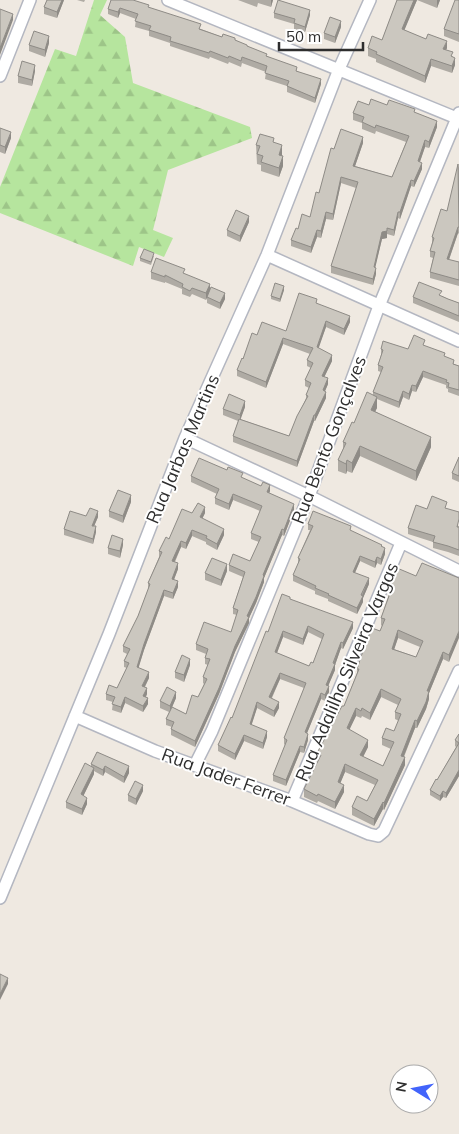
<svg xmlns="http://www.w3.org/2000/svg" width="459" height="1134" font-family="Mulish,sans-serif">
<style>
.forest{fill:url(#forest-firs)}
.lines{fill:none;stroke-linecap:round;stroke-linejoin:round}
.minor-casing{stroke:#b4b7c1;stroke-width:14}
.minor{stroke:#fff;stroke-width:11}
.wall{fill:#afaba4;fill-rule:evenodd}
.shaded-wall{fill:#8e8b86}
.building{fill:#cbc7bf;stroke:#8e8b86;fill-rule:evenodd}
.labels{text-anchor:middle;stroke-width:4;stroke-linejoin:round;paint-order:stroke}
.street-label{font-size:18px;fill:#2e2e2e;stroke:#fff}
</style>
<defs>
<pattern id="forest-firs" width="22" height="20" patternUnits="userSpaceOnUse" patternTransform="scale(1.25)"><rect width="22" height="20" fill="#b6e59e"/><path d="M5 1l3.5 6h-7zM16 11l3.5 6h-7z" fill="#9dc588"/></pattern>
</defs>
<rect width="100%" height="100%" fill="#efe9e1"/>
<!-- forest -->
<path class="forest" d="M94 0H107L100 15 125 37 133 83 250 127 252 138 168 170 153 230 173 238 164 257 139 247 133 266 0 213V187L55 49 76 56Z"/>
<g class="lines">
<defs>
<path id="minor" d="M168 0 459 119
M0 76 30 0
M267 255 459 341
M185 438 309 496 459 571
M75 716 155 751 292 801 369 834 378 836 384 831 459 671
M195 765 212 731 309 496 379 306 459 113
M292 801 401 543
M0 898 109 634 185 438 267 255 339 69 370 0"/>
</defs>
<!-- minor casing -->
<use href="#minor" class="minor-casing"/>
<!-- minor -->
<use href="#minor" class="minor"/>
</g>
<!-- wall -->
<path class="wall" d="M47 0H64L57 18 44 14V7Z
M77 0H85L84 2Z
M111 0 149 8 201 29 222 37 235 40 297 71 321 84 315 103 287 92V86L265 79 266 72 242 63 241 67 229 62 228 64 210 57 209 59 170 46V43L149 36V31L135 27 136 19 120 13 118 18 108 14V9Z
M238 0H273L271 7 258 3 257 7Z
M397 0H440L437 8 417 0 404 30 447 48 446 50 453 57 455 65 452 73 431 66 425 83 376 62V59L368 56V48L382 40Z
M459 0V42L444 36V29Z
M274 13 310 15 305 32 294 29V24L274 18Z
M341 27 335 43 324 39V33Z
M49 43 45 57 29 51V45Z
M35 71 32 86 18 83V76Z
M369 105H387L415 113 437 127 429 148 425 147 420 162 422 169 414 187 411 186 400 219 398 218 394 236 387 234V238L382 239 375 267 376 274 373 285 331 273V266L356 188 341 183 333 220 326 219 321 238 317 237 311 253 291 246V240L298 229 310 217 334 149 363 143 355 166 392 177 406 142 376 131 375 134 362 129V123L353 120V113Z
M0 128 11 138 5 154 0 152Z
M274 142 282 155V156L283 166 279 177 261 171V165L257 164 256 145Z
M459 164V234L458 233 449 260 459 262V286L430 278V272L433 258 430 257V251L432 243V237L447 211Z
M249 222 240 242 227 236V230Z
M154 256 151 265 140 261V258Z
M151 272 185 274 225 299 220 309 207 303V297L206 300 192 294 190 297 182 294V289L165 282V283L151 279Z
M284 290 280 302 271 299V296Z
M442 296 448 299 459 303V322L413 303V297Z
M317 304 350 322 344 335 326 327 318 348 332 361 324 377 328 384 325 391 326 398 315 421H314L297 467 233 442V436L238 421 223 415V409L245 407 240 419 289 436 306 398V395L309 388 305 386V380L311 368 307 366V360L310 354 283 344 266 388 237 376V370L257 335 286 331Z
M425 346 445 357 454 364 459 366V396L448 392V389L446 388V385L423 377 416 392 412 391 409 400 403 397 399 408 377 399V408L375 411 431 447 416 481 360 456 352 473 347 471 346 474 338 471V460L343 449V442L354 423 373 395V392L381 372 378 371V365L381 355V349H408Z
M459 457V482L452 479V473Z
M191 476 243 478 270 491 269 493 294 510 284 536 282 535 264 578V582L256 603 249 618V623L235 652 219 694 195 747 171 735V729L172 727 166 725V719L169 712 160 708V701L176 698 172 707 186 714 198 697 204 684 203 683V677L208 665 205 664V658L206 654 196 650V644L231 632 237 615 233 614V608L243 577 229 571V565L250 561 259 542 251 539V533L260 511 233 500 229 510 215 504V498L217 494 191 482Z
M131 502 123 523 109 517V511Z
M447 508V509L459 527V556L448 552 433 548V542L408 534V528L427 509Z
M192 513H205L202 519 224 535 217 550 206 544V542L192 536 186 549 181 547 175 562 178 569 174 579 178 587 173 599 164 596 144 650 138 668 149 678 145 687 147 694 146 697 148 704 143 712 125 703 121 713 112 710 113 702 106 700V694L117 688 127 668 124 667V661L127 654 123 652V646L138 616 148 590V583L159 557V551L169 539Z
M86 516 98 517 94 526 96 532 93 544 64 535V529Z
M308 524 351 531 382 547 385 554 381 565 377 563 375 568 360 561 355 573 369 584 363 598V602L357 614 328 601V599L315 594V591L293 581V575L298 564V558L310 530H308Z
M123 545 120 558 108 554V548Z
M227 571 221 586 205 580V573Z
M416 576 459 578 449 662 443 659 429 693V699L426 709 417 728H415L404 757 405 765 384 810 383 809 374 826 352 815V807L367 801 375 785 345 772 340 783 344 792 335 809 318 801 317 803 304 797V789L318 761H317V753L344 706 357 673V669L380 631 382 626 381 625V618L390 591V584ZM398 638 420 647 416 657 394 649ZM381 697 398 705 395 712V719L399 721 394 731 382 738V745L391 749 383 766 363 757 368 747 349 729 356 716 361 718 362 716 370 720Z
M290 599 353 628 343 649 341 648 335 665V670L328 686 329 692 325 701 321 699 307 733 308 740 304 753 300 752 286 786 273 781V775L285 745 284 744V738L304 688 280 679 272 698 279 708 274 717 257 708 251 725 267 737 263 749 244 741 235 760 218 751V745L232 718 268 632ZM308 632 322 639 313 663 309 666 277 653 283 637 303 645Z
M190 665 184 682 175 678V672Z
M459 734V776L446 798 443 797 440 801 430 795V790L437 780 456 747 455 746V740Z
M97 752 129 773 124 783 105 772 103 776 94 771V774L83 796 87 804 82 815 66 808V802L91 766V764Z
M143 791 136 805 128 801V795Z"/>
<!-- shaded-wall -->
<path class="shaded-wall" d="M62 0H64L57 18V12Z
M271 0H273L271 7Z
M414 0H417L402 36V29Z
M437 0H440L437 8Z
M120 8V13L118 18V12Z
M310 10V15L305 32V27Z
M13 14V20L0 55V48Z
M341 21V27L335 43V37Z
M49 36V43L45 57V50Z
M447 41V48L443 56V49Z
M455 58V65L452 73V66Z
M431 59V66L425 83V76Z
M35 65V71L32 86V80Z
M321 79V84L315 103V98Z
M437 121V127L429 148V142Z
M11 132V138L5 154V147Z
M363 137V143L353 172V166Z
M425 140V147L418 167V161Z
M282 145V155L279 164V155Z
M283 156V166L279 177V168Z
M422 163V169L414 187V181Z
M341 177V183L333 220V214Z
M411 180V186L400 219V212Z
M326 212V219L321 238V231Z
M398 212V218L394 236V230Z
M249 216V222L240 242V236Z
M458 227V233L447 265V259Z
M387 228V238L382 239 374 273V267L382 232Z
M317 230V237L311 253V247Z
M376 268V274L373 285V279Z
M210 284V290L206 300V293Z
M284 286V290L280 302V299Z
M225 293V299L220 309V303Z
M350 316V322L344 335V329Z
M326 321V327L317 353V347Z
M283 338V344L266 388V382Z
M332 355V361L322 382V376Z
M423 371V377L416 392V386Z
M328 378V384L323 396V390Z
M412 385V391L409 400V394Z
M403 391V397L399 408V402Z
M326 392V398L315 421V415Z
M377 397V408L371 420V410Z
M245 401V407L240 421V415Z
M314 415V421L297 467V461Z
M431 437V447L416 481V471Z
M360 446V456L352 473V463Z
M347 460V471L346 474V464Z
M270 485V491L267 498V492Z
M233 494V500L229 510V504Z
M131 495V502L123 523V516Z
M294 504V510L284 536V530Z
M205 507V513L200 523V517Z
M98 511V517L92 531V526Z
M96 526V532L93 544V539Z
M224 529V535L217 550V544Z
M282 529V535L264 578V582L256 603 249 618V623L235 652 219 694 195 747V741L263 575Z
M192 530V536L186 549V543Z
M123 539V545L120 558V551Z
M181 541V547L172 567V561Z
M385 548V554L381 565V559Z
M360 556V561L353 577V572Z
M377 557V563L375 568V562Z
M178 563V569L172 585V579Z
M227 564V571L221 586V580Z
M369 578V584L363 598V602L357 614V608Z
M178 581V587L173 599V593Z
M164 590V596L144 650 137 673V667L144 644Z
M353 622V628L343 649V643Z
M308 626V632L303 645V639Z
M398 630V638L392 656V649Z
M283 631V637L275 658V652Z
M459 631V638L449 662V655Z
M341 642V648L335 665V670L326 691V685Z
M443 652V659L429 693V699L426 709 417 728V721L427 691Z
M190 659V665L184 682V675Z
M149 672V678L142 692V686Z
M280 673V679L269 703V697Z
M329 686V692L325 701V695Z
M147 688V694L143 702V696Z
M381 689V697L370 720V713Z
M176 692V698L170 712V706Z
M321 693V699L305 738V732Z
M125 697V703L121 713V707Z
M148 698V704L143 712V706Z
M257 702V708L250 730V724Z
M279 702V708L274 717V711Z
M356 708V716L347 735V728Z
M415 720V728L401 763V756Z
M267 731V737L263 749V743Z
M308 734V740L304 753V747Z
M244 735V741L235 760V754Z
M368 740V747L360 763V755Z
M300 746V752L286 786V780Z
M405 757V765L384 810V803Z
M345 764V772L338 789V782Z
M105 766V772L103 776V770Z
M129 766V773L124 783V777Z
M94 768V774L81 801V794Z
M459 770V776L446 798V793Z
M143 785V791L136 805V799Z
M344 785V792L335 809V802Z
M443 791V797L440 801V796Z
M87 798V804L82 815V809Z
M383 802V809L374 826V819Z
M8 978V984L0 1000V994Z"/>
<!-- building -->
<path class="building" d="M47 0H62L57 12 44 7Z
M111 0H133L149 5 148 7 201 24 199 29 222 37 223 34 235 38V40L247 45V46L267 54 266 56 297 67 296 71 321 79 315 98 287 86 289 81 265 73 267 66 242 57 241 61 229 56 228 58 210 51 209 53 170 41 171 37 149 30 151 26 135 21 138 14 120 8 118 12 108 9Z
M278 0 310 10 305 27 294 23 295 19 274 13Z
M397 0H414L402 29 426 39 428 34 447 41 443 49 453 52 451 56 455 58 452 66 431 59 425 76 376 54 377 52 368 48 372 36 382 40Z
M455 0H459V34L444 29Z
M0 9 13 14 0 48Z
M330 17 341 21 335 37 324 33Z
M34 31 49 36 45 50 29 45Z
M22 61 35 65 32 80 18 76Z
M371 99 387 105 389 100 415 109 414 112 437 121 429 142 425 140 418 161 422 163 414 181 411 180 400 212H398L394 230 387 228V231L382 232 374 267 376 268 373 279 331 266 358 182 341 177 333 214 326 212 321 231 317 230 311 247 291 240 296 228 298 229 302 214 310 217 316 192 319 193 331 148 334 149 341 129 363 137 353 166 392 177 409 136 376 125 375 128 362 122 364 117 353 113 358 101 369 105Z
M0 128 11 132 5 147 0 145Z
M260 134 274 138 273 142 282 145 279 155 283 156 279 168 261 162 263 156 257 154 260 146 256 145Z
M458 164 459 227H458L447 259 459 262V280L430 272 435 252 430 251 434 238 432 237 441 209 447 211Z
M236 210 249 216 240 236 227 230Z
M144 249 154 253 151 262 140 258Z
M156 258 185 269 183 273 210 284 206 293 192 288 190 291 182 287 183 284 165 275V277L151 272Z
M419 282 442 291 439 295 448 299 459 303V316L413 297Z
M275 283 284 286 280 299 271 296Z
M211 287 225 293 220 303 207 297Z
M299 293 317 299 316 303 350 316 344 329 326 321 317 347 332 355 322 376 328 378 323 390 326 392 315 415H314L297 461 233 436 239 419 289 436 297 416 308 396 306 395 311 383 305 380 313 363 307 360 313 348 283 338 266 382 237 370 242 358 243 359 252 333 257 335 262 322 286 331Z
M414 335 425 340 423 345 445 353 444 356 454 360 453 364 459 366V390L448 387 449 383 446 382 447 380 423 371 416 386 412 385 409 394 403 391 399 402 373 392 383 367 378 365 383 350 381 349 383 341 408 349Z
M367 392 377 397 371 410 431 437 416 471 360 446 352 463 347 460 346 464 338 460 346 443 343 442 352 422 354 423Z
M229 394 245 401 240 415 223 409Z
M459 457V476L452 473Z
M199 458 227 470 228 467 243 473 241 477 261 486 263 482 270 485 267 492 294 504 284 530 282 529 263 575 264 576 256 597 247 616 249 617 235 646 219 688 195 741 171 729 174 722 166 719 172 707 186 714 192 695 198 697 207 679 203 677 210 659 205 658 208 649 196 644 204 622 231 632 238 610 233 608 245 572 229 565 233 554 250 561 261 537 251 533 262 506 233 494 229 504 215 498 219 489 191 476Z
M118 490 131 495 123 516 109 511Z
M432 496 447 502 445 508 459 512V519L457 527H459V550L448 546 433 542 435 536 408 528 416 505 427 509Z
M198 503 205 507 200 517 224 529 217 544 206 538 207 536 192 530 186 543 181 541 172 561 178 563 172 579 178 581 173 593 164 590 144 644 137 667 149 672 142 686 147 688 143 696 148 698 143 706 125 697 121 707 112 704 115 697 106 694 109 685 117 688 129 663 124 661 130 649 123 646 138 616 150 584 148 583 162 552 159 551 166 537 169 539 182 509 192 513Z
M90 508 98 511 92 526H96L93 539 64 529 70 511 86 516Z
M313 511 351 526 350 530 382 545 381 546 385 548 381 559 377 557 375 562 360 556 353 572 369 578 361 595 363 596 357 608 328 595 329 594 315 588 316 586 293 575 300 559 298 558 313 526 308 524Z
M112 535 123 539 120 551 108 548Z
M212 558 227 564 221 580 205 573Z
M422 563 459 578V631L449 655 443 652 427 691H429L426 702 417 721 415 720 401 756 405 757 384 803 383 802 374 819 352 807 357 796 367 801 378 780 345 764 338 782 344 785 335 802 318 794 317 796 304 789 321 755 317 753 342 706H344L359 669H357L363 651 372 628 380 631 385 619 381 618 393 585 390 584 397 568 416 576ZM398 630 423 641 416 657 392 649ZM381 689 401 699 395 712 401 714 394 731 386 728 382 738 394 742 383 766 360 755 368 740 347 728 356 708 361 711 362 708 370 713Z
M282 594 290 597V599L353 622 343 643 341 642 333 663 335 664 326 685 329 686 325 695 321 693 305 732 308 734 304 747 300 746 286 780 273 775 287 740 284 738 306 683 280 673 269 697 279 702 274 711 257 702 250 724 267 731 263 743 244 735 235 754 218 745 231 717 232 718 266 631 268 632ZM308 626 324 634 313 663 311 662 309 666 275 652 283 631 303 639Z
M182 655 190 659 184 675 175 672Z
M167 687 176 692 170 706 160 701Z
M459 734V770L446 793 443 791 440 796 430 790 436 779 437 780 459 743 455 740Z
M97 752 129 766 124 777 105 766 103 770 91 764Z
M85 763 94 768 81 794 87 798 82 809 66 802Z
M135 781 143 785 136 799 128 795Z
M0 974 8 978 0 994Z"/>
<g class="labels">
<!-- street labels -->
<g class="street-label">
<text transform="translate(329 440) rotate(-69)" y="6">Rua Bento Gonçalves</text>
<text transform="translate(183 449) rotate(-67)" y="6">Rua Jarbas Martins</text>
<text transform="translate(347 672) rotate(-67)" y="6">Rua Adalilho Silveira Vargas</text>
<text transform="translate(226 777) rotate(20)" y="6">Rua Jader Ferrer</text>
</g>
</g>
<!-- north arrow -->
<g transform="translate(414 1089) rotate(280)"><circle r="24" fill="#ffffff" stroke="#ababab"/>
<path d="M0-4L9 19L0 12L-9 19Z" fill="#4264fb"/>
<text y="-8" font-size="14" font-weight="bold" text-anchor="middle" fill="#2e2e2e">N</text>
</g>
<!-- scale -->
<path d="M279 42v8h84v-8" fill="none" stroke="#2e2e2e" stroke-width="2.5"/>
<text x="286" y="42" font-size="15" fill="#2e2e2e" stroke="#ffffff" stroke-width="4" paint-order="stroke">50 m</text>
</svg>
